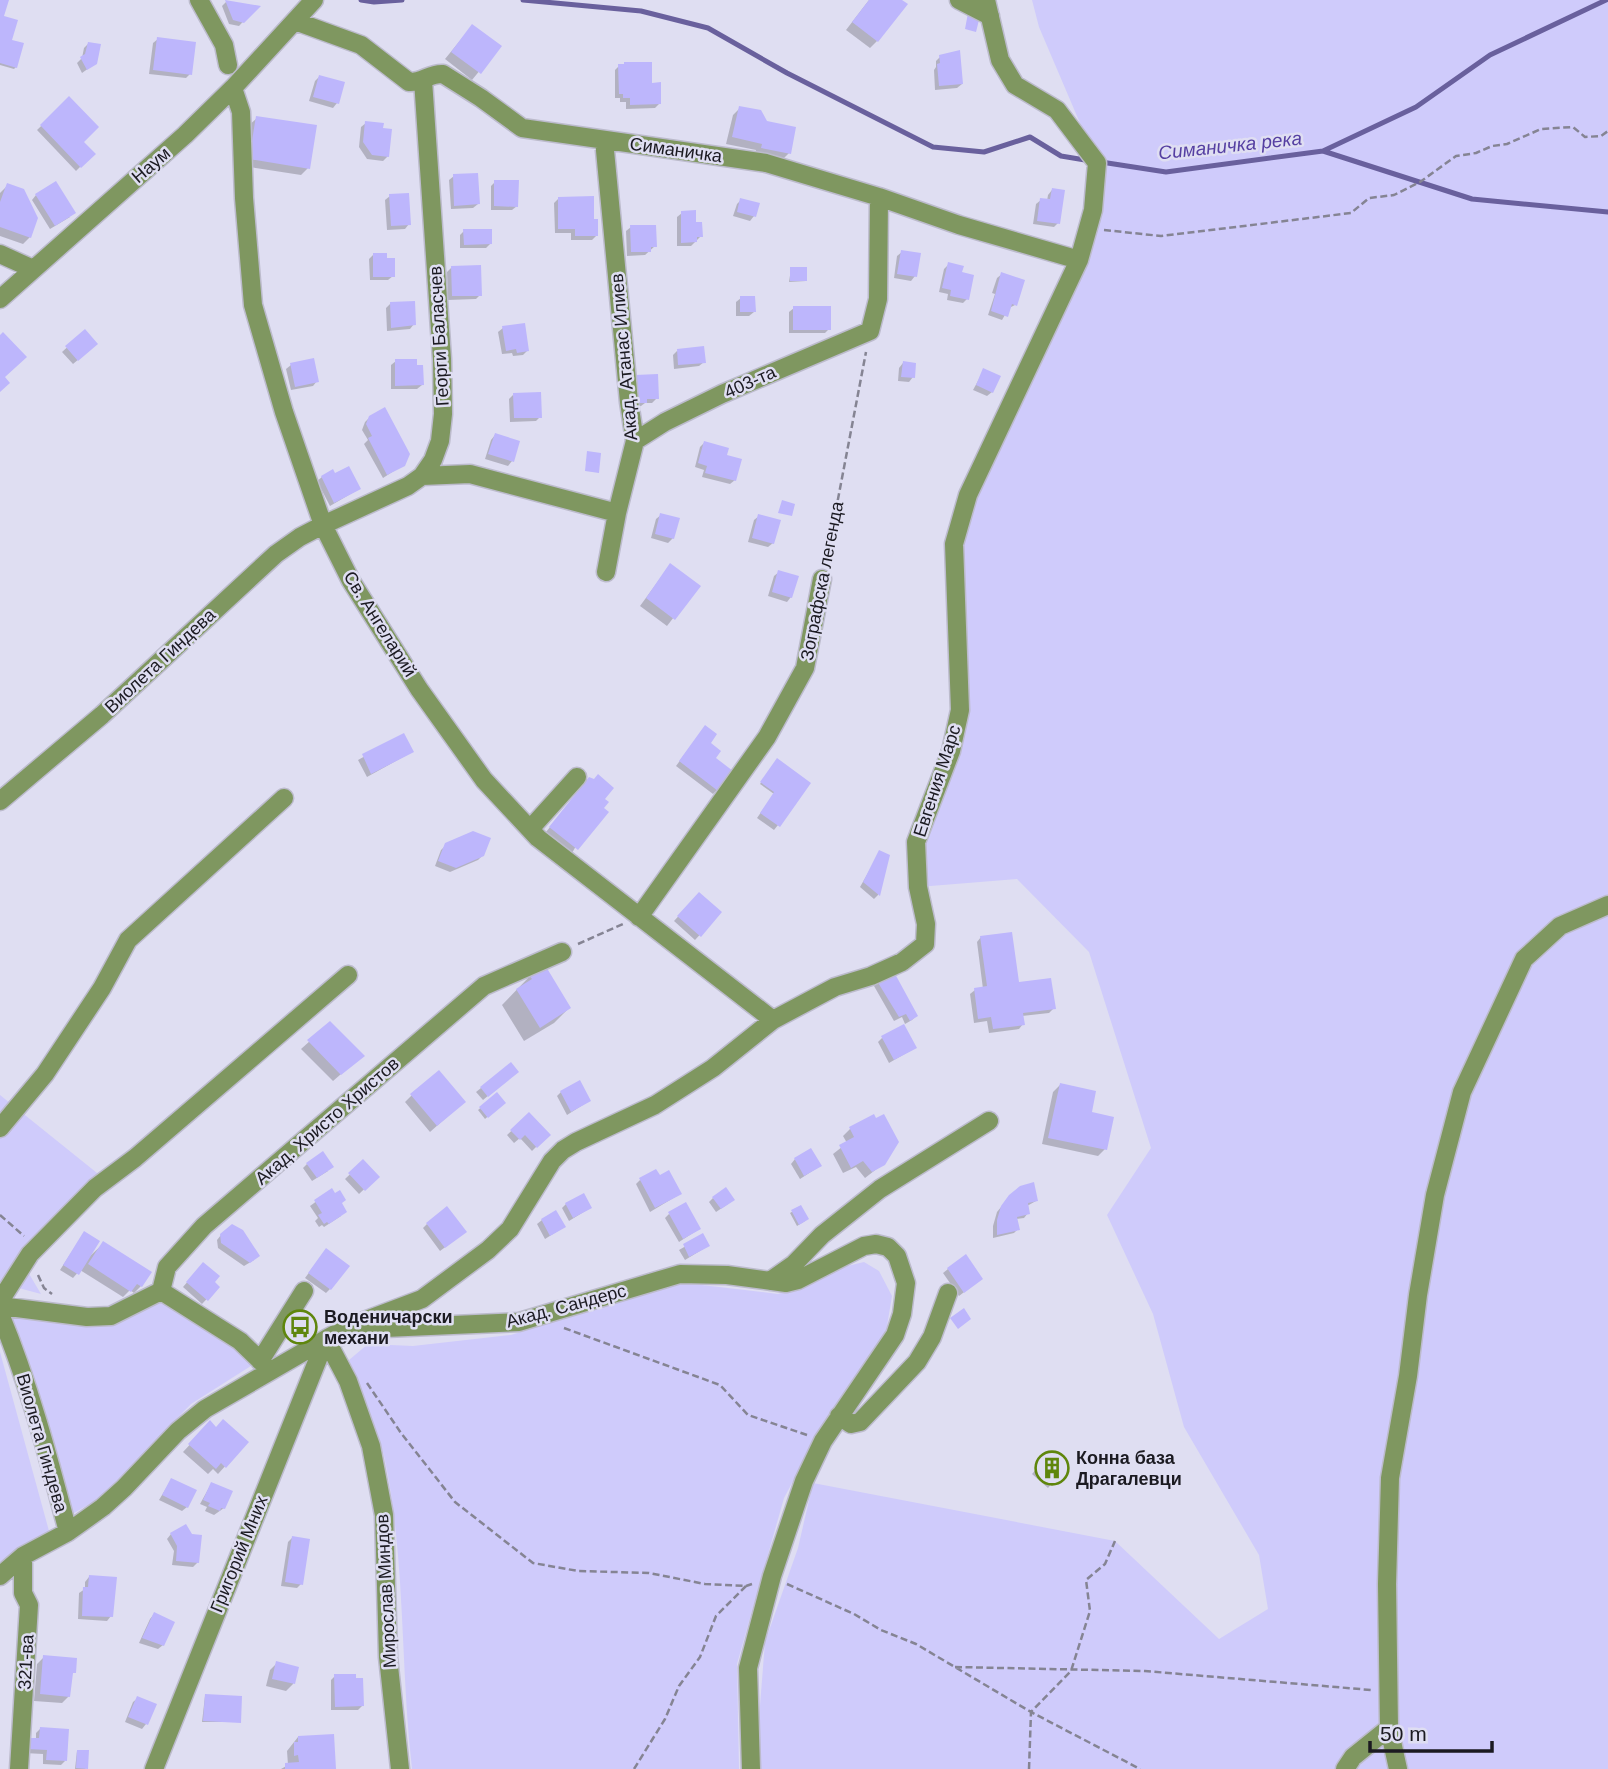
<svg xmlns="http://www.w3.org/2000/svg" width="1608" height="1769" font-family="Arial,sans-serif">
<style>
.green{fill:#cfcbfb}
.shadow{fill:#0003}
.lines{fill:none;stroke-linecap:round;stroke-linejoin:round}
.stream{stroke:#69609d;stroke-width:5}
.building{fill:#bdb6fc}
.minor-casing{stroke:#bcbbcc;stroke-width:21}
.path{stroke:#858493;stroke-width:2.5;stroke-dasharray:7 3.5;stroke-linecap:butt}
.minor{stroke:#7f9760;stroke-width:18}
.labels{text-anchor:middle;stroke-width:5;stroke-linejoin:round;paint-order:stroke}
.street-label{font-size:18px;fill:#1b1a21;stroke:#dfdef2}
.poi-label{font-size:18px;font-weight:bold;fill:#1b1a21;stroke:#dfdef2;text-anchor:start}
.water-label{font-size:19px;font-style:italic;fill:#553fa2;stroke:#dfdef2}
</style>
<rect width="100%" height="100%" fill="#dfdef2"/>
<!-- green -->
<path class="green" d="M1032 0H1608V1769H755L765 1642 798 1548 813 1483 1115 1541 1219 1639 1268 1609 1259 1555 1184 1427 1153 1314 1107 1215 1151 1148 1089 952 1017 879 918 887 916 842 951 751 954 544 1079 260 1097 163 1039 27Z
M0 1095 102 1177 41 1244 28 1272 41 1294 0 1283Z
M864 1262 879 1271 892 1296 886 1332 821 1429 784 1498 737 1664 739 1769H412C400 1665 406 1558 384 1456 376 1424 360 1391 349 1360L368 1344 413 1346 511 1335 676 1282 778 1294 808 1284 843 1267Z
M158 1289 235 1340 254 1364 191 1404 100 1498 69 1516 10 1313 79 1323Z
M0 1352 49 1531 0 1565Z"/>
<!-- shadow -->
<path class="shadow" d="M0 0 9 46 16 67 14 69 0 65Z
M869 0H900L877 41 870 48 846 30Z
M226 2 257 7 239 26 229 24 222 6Z
M472 26 499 47 472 80 445 59Z
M158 39 190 74 186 78 149 74 153 43Z
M88 44 96 63 82 73 77 63 82 58 84 48Z
M940 57 962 84 957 88 935 90 934 70 936 67V61Z
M619 66 651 84 659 104 655 108 626 109V102H620V98H615V70Z
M319 77 337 103 333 108 309 101 315 81Z
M69 99 82 142 93 154 76 171 37 130Z
M740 108 789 153 782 160 755 155 756 150 726 144 733 115Z
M257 118 308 168 301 175 243 166 249 125Z
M366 123 388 156 383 161 367 159 359 147 361 127Z
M454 176 478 204 473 208 451 209 449 180Z
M495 182 517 206 512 210H491V186Z
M8 185 30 237 23 244 0 236V193Z
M1052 190 1058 223 1054 227 1033 224 1036 204 1041 200 1047 201 1048 195Z
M36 195 70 217 50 229 32 200Z
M390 196 409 224 405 229 387 230 385 200Z
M559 198 592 221 597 235 592 240H571V233H555L554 203Z
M741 200 754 216 750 221 733 216 737 204Z
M682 213 695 224 701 236 691 246H677V217Z
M631 227 655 246 645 255 627 256 626 231Z
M464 231 491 243 486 248H460V235Z
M902 252 915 276 911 281 894 278 897 256Z
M374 254 393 276 388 280H370L369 259Z
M949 264 960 273 967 299 963 303 947 300 948 294 939 292 944 269Z
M452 267 480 295 476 299 448 300 447 272Z
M791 269 806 281 789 282Z
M1002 274 1015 305 1009 308 1002 320 988 315 995 294 992 293 997 278Z
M741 298 754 312 749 316H736V302Z
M391 303 414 324 410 329 387 331 386 308Z
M794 308 829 329 825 333H789V312Z
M503 328 527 351 523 355 513 356 512 353 502 354 498 332Z
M85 331 92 348 73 364 62 352Z
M677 351 704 362 699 366 674 369 673 355Z
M396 361 422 385 417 389H391V365Z
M903 363 913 377 909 382 898 381 899 368Z
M291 365 317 381 313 386 291 390 286 369Z
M984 370 992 392 987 396 973 390Z
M631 381 657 398 652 403H645L641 406H631Z
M513 395 540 417 536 421 510 422 509 399Z
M370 417 403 465 383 478 364 444 368 440 362 430 365 422Z
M495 435 512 461 508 466 485 459 491 440Z
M704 443 725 457 735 480 730 484 702 477 704 470 695 467 700 447Z
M334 476 359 489 330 506 317 481 322 477Z
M661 515 673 538 668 543 651 538 656 519Z
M759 516 773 543 768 547 748 542 754 520Z
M670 565 698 586 667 626 640 606Z
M779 572 791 597 787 602 768 596 774 576Z
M701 732 713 759 717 790 713 794 676 766Z
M403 735 412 752 367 777 358 760Z
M777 761 778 825 774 830 757 818 774 794 760 784Z
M594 780 603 799 572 853 546 832 585 784Z
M446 845 483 855 478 860 450 872 435 866 441 850Z
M880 852 888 856 878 895 874 899 860 887Z
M699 894 720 913 695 940 674 921Z
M981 937 1017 984 1054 1008 1049 1013 1022 1016 1023 1024 1019 1029 989 1033 987 1021 974 1023 970 994 975 990 983 989 977 942Z
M530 976 569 1008 554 1023 524 1041 502 1005Z
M878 982 916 1016 912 1020 905 1024 902 1017 894 1021 874 986Z
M330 1023 355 1062 333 1081 301 1049Z
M882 1038 915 1048 889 1063 878 1042Z
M511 1064 512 1076 483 1100 476 1092Z
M1060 1085 1090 1114 1105 1149 1098 1156 1042 1144 1053 1092Z
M561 1092 589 1101 567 1115 557 1096Z
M412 1095 457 1108 430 1132 405 1102Z
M496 1095 503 1103 485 1119 478 1110Z
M529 1115 548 1135 532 1151 520 1138 514 1143 507 1135Z
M873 1117 883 1164 865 1178 856 1167 843 1173 833 1154 847 1143 843 1136 850 1129Z
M795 1159 820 1166 800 1179 791 1164Z
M363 1162 377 1177 359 1194 345 1179Z
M307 1164 328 1171 312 1181 303 1168Z
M640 1180 680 1194 650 1212 636 1184Z
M332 1190 340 1204 341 1216 324 1227 322 1225 319 1227 315 1221 318 1218 310 1206Z
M1010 1196 1036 1201 1027 1206 1028 1213 1024 1218 1016 1219 1018 1229 1014 1233 993 1238V1226L997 1212Z
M713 1198 728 1204 716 1212 709 1202Z
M566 1204 590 1208 569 1221 562 1208Z
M800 1207 805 1221 797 1226 790 1213Z
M669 1214 699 1229 679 1242 665 1218Z
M542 1220 564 1227 545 1239 537 1224Z
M427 1224 460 1236 440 1251 423 1228Z
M84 1233 90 1256 104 1243 141 1286 134 1293 130 1290 123 1297 80 1270 73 1278 60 1270Z
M221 1235 254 1260 244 1266 218 1248 217 1240Z
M703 1236 708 1246 685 1260 679 1250Z
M322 1255 330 1289 326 1293 305 1278Z
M203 1264 213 1282 218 1287 202 1304 183 1287Z
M948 1269 976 1283 959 1296 943 1273Z
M210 1423 216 1429 247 1442 218 1474 213 1469 208 1474 183 1452Z
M1046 1458 1052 1483 1048 1488 1032 1474Z
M171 1480 187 1507 182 1511 159 1500Z
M211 1484 224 1508 214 1515 205 1511 207 1507 200 1504Z
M171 1534 198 1562 193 1567 172 1565 174 1551 167 1539Z
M292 1538 301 1584 297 1588 281 1586 288 1542Z
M89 1577 111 1616 107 1621 78 1619 79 1593 85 1589V1582Z
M154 1614 163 1645 158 1649 139 1643 150 1619Z
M44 1657 74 1672 71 1675 69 1696 62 1703 34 1701 37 1664Z
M277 1663 297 1668 293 1684 286 1691 266 1686 270 1670Z
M335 1676 362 1706 358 1710H331V1680Z
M205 1696 239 1722H202Z
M138 1698 146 1724 142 1729 125 1722 133 1702Z
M40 1729 65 1761 61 1765 43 1764V1754L24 1753 36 1740V1733Z
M298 1737 334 1769H281L288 1765 287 1751Z
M77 1751 86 1768 85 1769H75Z"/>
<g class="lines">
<!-- stream -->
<path class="stream" d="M361 0 374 2 402 0
M523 0 641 11 708 28 787 73 933 147 984 152 1030 137 1061 156 1091 161
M1323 151 1472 199 1608 212
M1101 162 1166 172 1323 151 1416 107 1490 55 1606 0"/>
</g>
<!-- building -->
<path class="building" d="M0 0H9L4 16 18 20 12 40 24 43 17 68 0 63Z
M225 0 261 6 244 23 233 20Z
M869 0H902L908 4 878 42 852 22Z
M968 13 980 16 976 32 965 29Z
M472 24 502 46 481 74 451 52Z
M157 37 196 42 192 75 153 70Z
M88 42 101 44 97 64 87 70 80 57 85 54Z
M960 50 963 84 939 86 937 64 940 63 939 55Z
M624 62H652V83L661 82V104L630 105V98H623V94H619L618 64H624Z
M319 75 345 82 339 104 313 97Z
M69 96 99 127 84 142 96 154 81 168 40 125Z
M739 106 761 110 767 121 796 127 791 154 761 148 762 144 732 137Z
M256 116 317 125 310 169 249 159Z
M365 121 384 123 383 128 392 129 389 157 372 155 363 142Z
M478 173 480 204 454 206 453 174Z
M494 180H519L518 207 494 206Z
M56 181 76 213 55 226 35 194Z
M7 183 24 189 38 218 31 238 0 227V202Z
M1052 188 1065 190 1060 224 1037 221 1040 198 1050 199Z
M409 193 411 225 391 226 389 194Z
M594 196V219H598V236H575V229H558V197Z
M740 198 760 203 756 217 737 212Z
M696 210V222H702L703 237H697V242L681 243V211Z
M630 225H656L657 247H651V252H631Z
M463 229H492V244L464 245Z
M901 250 921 253 917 277 897 274Z
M373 253H387V258H395V277H373Z
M948 262 964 266 962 272 974 275 969 300 950 296 951 290 942 288Z
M481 265 482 296H452L451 266Z
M790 267H807V281H790Z
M1001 272 1025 280 1017 306 1012 304 1008 317 991 311Z
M740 296H755L756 312H740Z
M415 301 416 325 391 328 390 302Z
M793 306H831V330H793Z
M525 323 529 351 517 353 516 349 506 351 502 326Z
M85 329 98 344 78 361 65 346Z
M3 332 27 357 5 377 10 383 0 392V335Z
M704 346 706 363 678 365 677 349Z
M314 358 319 382 295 387 290 363Z
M395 359H417V365H423L424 385 395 386Z
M903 361 916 363 915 378 901 377Z
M983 368 1001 376 993 393 976 385Z
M658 374 659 399H647V403H635V375Z
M541 392 542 418H514L513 393Z
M385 407 410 454 405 466 387 475 368 438 372 436 366 424 369 416Z
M495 433 520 441 514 462 488 454Z
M704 441 729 448 727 455 742 459 736 481 705 473 707 466 698 463Z
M587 451 601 453 599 473 585 471Z
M349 466 361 489 334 503 321 476 333 469 335 473Z
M782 500 795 504 792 516 778 513Z
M660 513 680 518 674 539 655 534Z
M758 514 781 520 774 544 752 538Z
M670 563 701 586 675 620 646 598Z
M778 570 799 576 792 598 772 592Z
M705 725 717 734 711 743 721 751 716 758 733 771 718 791 679 761Z
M404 733 414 752 371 774 362 754Z
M777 758 811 783 780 827 760 813 774 792 760 782Z
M598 774 614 788 605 799 609 802 604 808 609 812 578 850 549 827 589 777 594 779Z
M473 831 491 838 484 856 456 868 438 861 445 843Z
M879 850 890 855 880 896 863 882Z
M699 892 722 912 701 937 677 916Z
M1012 932 1019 982 1051 978 1056 1009 1023 1013 1025 1025 993 1029 991 1017 978 1019 974 988 987 986 980 936Z
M545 965 571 1008 540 1028 516 989 532 979 529 975Z
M894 972 918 1016 910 1021 906 1014 899 1017 877 981Z
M330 1021 365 1056 341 1075 307 1040Z
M904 1024 917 1048 894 1060 881 1036Z
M511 1062 519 1072 488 1097 480 1087Z
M439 1070 466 1102 437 1126 410 1094Z
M580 1080 591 1101 571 1112 560 1091Z
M1060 1083 1096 1091 1092 1112 1114 1117 1107 1150 1048 1138Z
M497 1092 506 1103 488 1118 479 1107Z
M529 1112 551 1135 537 1148 525 1135 520 1140 510 1130Z
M874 1114 876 1118 884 1114 899 1142 885 1165 872 1172 863 1161 851 1168 839 1145 854 1137 849 1127Z
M811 1148 822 1166 804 1176 794 1158Z
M323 1151 334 1167 317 1178 306 1163Z
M363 1159 380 1177 365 1191 348 1173Z
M656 1169 660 1175 669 1170 682 1194 655 1208 639 1178Z
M1034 1182 1038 1201 1028 1203 1030 1214 1017 1217 1020 1230 997 1235V1220L1001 1206 1009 1195 1020 1186Z
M726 1187 735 1200 721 1209 712 1197Z
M332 1188 335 1193 340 1190 346 1200 342 1203 347 1212 329 1224 327 1222 324 1224 318 1215 322 1213 314 1200Z
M584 1193 592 1208 573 1218 565 1203Z
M686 1202 701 1229 683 1239 668 1212Z
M801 1205 809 1219 799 1225 791 1210Z
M447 1206 467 1232 445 1248 426 1223Z
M556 1210 566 1227 550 1236 541 1219Z
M232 1224 243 1230 260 1256 250 1263 221 1243 220 1234Z
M84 1231 100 1241 79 1275 63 1265Z
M703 1233 710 1246 689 1257 683 1244Z
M103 1241 152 1272 142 1287 137 1284 131 1292 88 1264Z
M326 1248 350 1266 331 1290 308 1273Z
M966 1254 983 1279 964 1293 947 1268Z
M203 1262 220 1276 215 1282 220 1287 208 1301 186 1282Z
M964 1308 971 1319 958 1329 950 1318Z
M223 1419 249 1442 226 1468 221 1463 216 1469 188 1444 210 1420 216 1427Z
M1050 1451 1069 1467 1053 1484 1035 1469Z
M171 1478 197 1490 188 1508 162 1495Z
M211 1482 233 1491 225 1509 221 1508 220 1511 208 1506 210 1503 203 1500Z
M186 1524 192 1534 202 1535 199 1563 176 1561 177 1546 170 1533Z
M292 1536 310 1539 303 1585 285 1582Z
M89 1575 117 1577 113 1617 82 1616 83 1587H88Z
M154 1612 175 1622 164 1646 142 1638Z
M43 1655 77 1658 76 1673H73L70 1697 40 1694Z
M276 1661 299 1667 295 1684 272 1679Z
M334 1674H356V1678H363L364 1706 335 1707Z
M205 1694 242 1696 241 1723 203 1721Z
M137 1696 157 1704 148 1725 128 1717Z
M40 1727 69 1729 67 1761 46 1760 47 1750 28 1749V1738H39Z
M334 1734 336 1769H285V1763L299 1762 298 1755 294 1756V1742H298V1736Z
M77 1750H89L88 1769 76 1768Z"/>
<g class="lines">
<defs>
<path id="minor" d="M199 0 224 45 228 65
M959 0 990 16
M295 21 361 45 409 82C422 83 430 73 443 74L481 98 522 128 766 163 879 197 959 225 1079 260
M233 88 241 112 244 198 253 305 284 412 323 525 351 581 419 689 484 780 538 838 773 1020
M604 140 629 402 635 441 617 513 606 572
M0 254 33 269
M0 299 185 135 233 88 314 0
M635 441 665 422 722 394 870 331 878 299 879 197
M422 476 470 474 617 513
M0 801 102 715 276 554 300 537 323 525 408 486 422 476 433 460 440 441 443 414 442 359 423 80
M530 829 577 777
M639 917 767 737 805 668 822 579
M0 1128 45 1074 102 988 128 940 284 798
M770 1281 794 1264 822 1235 880 1189 989 1121
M161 1291 167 1267 204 1226 484 986 562 952
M161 1291 240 1341 270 1370
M0 1301 30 1254 95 1188 135 1158 348 975
M0 1306 87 1317 111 1316 161 1291
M0 1314C29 1384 49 1459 68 1532
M326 1339 348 1327 422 1299 488 1250 510 1229 552 1161 563 1150 576 1142 655 1105 713 1068 773 1020 835 987 871 976 902 962 925 944 926 924 918 887 916 842 951 751 960 710 954 544 968 495 1079 260 1093 210 1097 163 1057 110 1015 85 1000 60 986 0
M326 1339 348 1381 371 1446 384 1515 388 1657 400 1769
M260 1361 304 1291
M839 1416 851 1424 860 1422 917 1362 932 1337 948 1293
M0 1576 23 1556 68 1532 103 1507 124 1488 178 1431 205 1409 326 1339 385 1328 519 1322 680 1274 727 1275 786 1283 798 1280 864 1246 876 1244 888 1247 897 1256 906 1283 902 1314 895 1335 823 1441 804 1481 772 1576 748 1668 751 1769
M19 1769 29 1605 23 1593V1556
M154 1769 326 1339
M1345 1769 1353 1757 1389 1728
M1398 1769 1389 1728 1387 1584 1390 1478 1408 1376 1418 1295 1435 1195 1462 1092 1524 959 1560 926 1608 905"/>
</defs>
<!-- minor casing -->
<use href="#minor" class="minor-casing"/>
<!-- path -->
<path class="path" d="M1104 230 1161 236 1351 213 1369 198 1394 195 1420 182 1456 156 1476 153 1492 146 1507 144 1541 129 1573 127 1585 137 1601 136 1608 131
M826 562 866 352
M578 944 623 924
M0 1215 24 1236
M38 1275 44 1288 52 1294
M564 1328 720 1385 748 1415 807 1435
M367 1383 401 1433 455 1502 533 1563 578 1571 649 1573 705 1584 746 1586 752 1584
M787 1584 854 1614 881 1630 916 1644 1031 1712 1140 1769
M955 1667 1145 1671 1371 1690
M634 1769 665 1719 679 1686 700 1657 716 1616 746 1586
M1029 1769 1031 1712 1071 1671 1090 1611 1086 1580 1105 1564 1115 1541"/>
<!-- minor -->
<use href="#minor" class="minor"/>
</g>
<!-- icons -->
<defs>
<symbol id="bus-ring" viewBox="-11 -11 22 22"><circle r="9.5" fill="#dfdef2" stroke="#5f860d" stroke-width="1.5"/><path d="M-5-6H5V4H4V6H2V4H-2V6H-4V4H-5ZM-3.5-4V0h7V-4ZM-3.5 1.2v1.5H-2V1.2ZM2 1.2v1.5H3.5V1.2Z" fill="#5f860d"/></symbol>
<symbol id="building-ring" viewBox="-11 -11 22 22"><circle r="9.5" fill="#dfdef2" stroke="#5f860d" stroke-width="1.5"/><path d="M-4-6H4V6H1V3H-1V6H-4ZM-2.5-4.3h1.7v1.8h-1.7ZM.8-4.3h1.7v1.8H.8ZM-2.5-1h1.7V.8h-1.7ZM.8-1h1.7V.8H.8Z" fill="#5f860d"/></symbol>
</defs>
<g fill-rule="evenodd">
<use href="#bus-ring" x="281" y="1308" width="38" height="38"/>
<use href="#building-ring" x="1033" y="1449" width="38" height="38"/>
</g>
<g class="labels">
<!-- street labels -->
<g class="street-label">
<text transform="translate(676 150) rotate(8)" y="6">Симаничка</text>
<text transform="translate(151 165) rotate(-41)" y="6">Наум</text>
<text transform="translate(439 336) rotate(-93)" y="6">Георги Баласчев</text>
<text transform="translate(624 357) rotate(-95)" y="6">Акад. Атанас Илиев</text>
<text transform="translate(750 382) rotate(-24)" y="6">403-та</text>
<text transform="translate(822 581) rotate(-79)" y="6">Зографска легенда</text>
<text transform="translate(380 624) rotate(58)" y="6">Св. Ангеларий</text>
<text transform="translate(160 661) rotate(-43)" y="6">Виолета Гиндева</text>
<text transform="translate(937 781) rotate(-72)" y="6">Евгения Марс</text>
<text transform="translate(327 1121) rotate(-41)" y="6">Акад. Христо Христов</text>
<text transform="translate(566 1306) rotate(-15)" y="6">Акад. Сандерс</text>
<text transform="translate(42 1443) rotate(74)" y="6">Виолета Гиндева</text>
<text transform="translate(239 1554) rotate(-68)" y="6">Григорий Мних</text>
<text transform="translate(386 1591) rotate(-93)" y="6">Мирослав Миндов</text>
<text transform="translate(26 1662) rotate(-87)" y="6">321-ва</text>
</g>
<!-- poi labels -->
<g class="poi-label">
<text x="324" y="1323">Воденичарски<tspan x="324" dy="21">механи</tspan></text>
<text x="1076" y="1464">Конна база<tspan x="1076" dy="21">Драгалевци</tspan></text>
</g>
<!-- water labels -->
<g class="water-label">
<text transform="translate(1230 145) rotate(-6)" y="7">Симаничка река</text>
</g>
</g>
<!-- scale -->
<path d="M1370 1741v10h122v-10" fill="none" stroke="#1b1a21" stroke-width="3.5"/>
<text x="1380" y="1741" font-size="21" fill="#1b1a21" stroke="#dfdef2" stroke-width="5" paint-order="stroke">50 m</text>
</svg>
